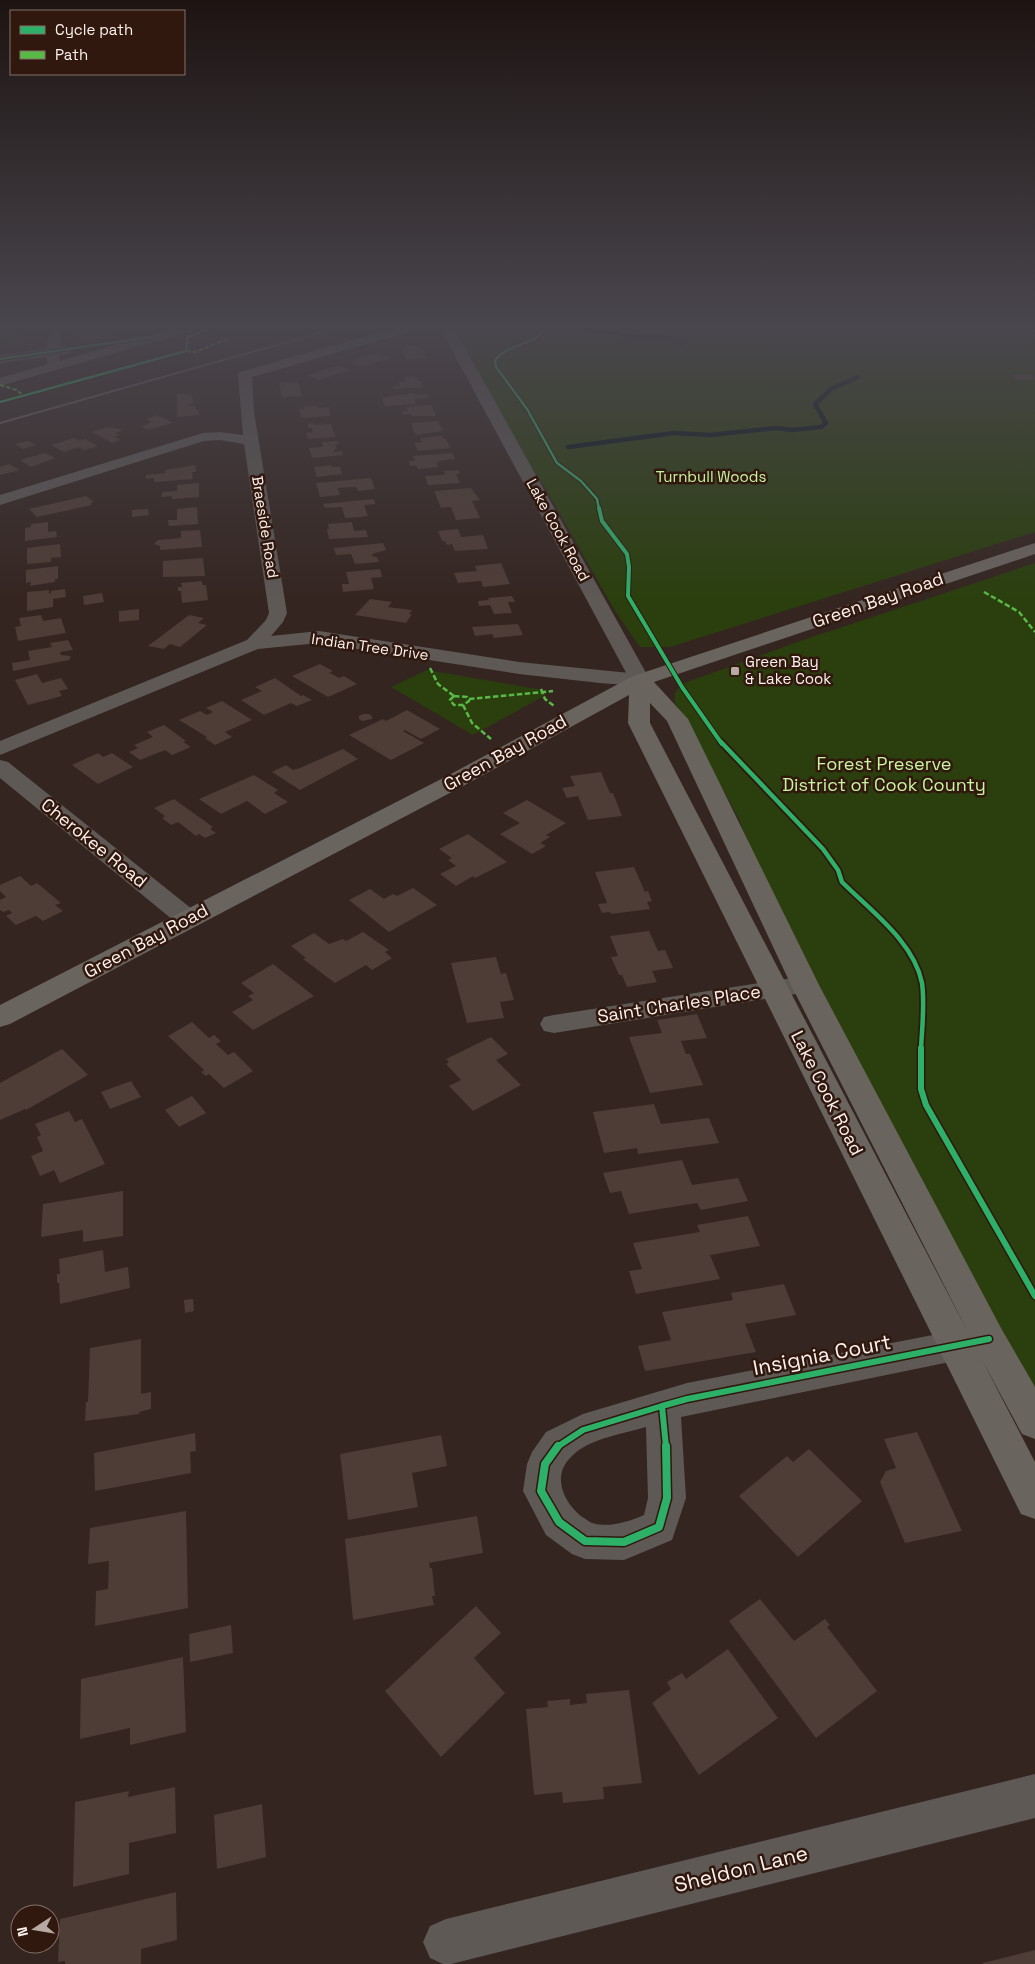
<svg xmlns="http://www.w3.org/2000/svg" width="1035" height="1964" font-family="'Space Grotesk',sans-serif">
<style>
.green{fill:#2a3f0d}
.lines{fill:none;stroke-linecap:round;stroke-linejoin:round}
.stream{stroke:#05141b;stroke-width:4.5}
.building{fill:#4e3c36}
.minor{fill:#5e5955;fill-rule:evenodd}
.tertiary{fill:#5e5955;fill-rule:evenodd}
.secondary{fill:#6a645f;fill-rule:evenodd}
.rail{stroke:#675f5c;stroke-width:2}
.quiet-far1{stroke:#58b947;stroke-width:2;stroke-dasharray:4.5 2;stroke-linecap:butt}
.quiet{stroke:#58b947;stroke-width:2.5;stroke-dasharray:5.5 2.5;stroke-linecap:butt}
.cycleway-far4-casing{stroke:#31180e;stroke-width:4.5}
.cycleway-far3-casing{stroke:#31180e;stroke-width:6}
.cycleway-far2-casing{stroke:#31180e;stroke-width:8}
.cycleway-far1-casing{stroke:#31180e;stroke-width:9}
.cycleway-casing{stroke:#31180e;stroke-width:11}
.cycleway-far4{stroke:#2db169;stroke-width:2.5}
.cycleway-far3{stroke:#2db169;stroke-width:4}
.cycleway-far2{stroke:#2db169;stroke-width:4.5}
.cycleway-far1{stroke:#2db169;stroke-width:6}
.cycleway{stroke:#2db169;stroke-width:8}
.poi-dot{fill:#b7aaa5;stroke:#31180e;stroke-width:2}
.labels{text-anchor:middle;stroke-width:5;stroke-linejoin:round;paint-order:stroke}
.far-park-label{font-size:15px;fill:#c6f69f;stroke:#31180e}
.far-street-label{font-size:15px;fill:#fdf1ed;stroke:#31180e}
.far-poi-label{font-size:15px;fill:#fdf1ed;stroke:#31180e;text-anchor:start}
.street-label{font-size:18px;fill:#fdf1ed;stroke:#31180e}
.park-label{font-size:18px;fill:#c6f69f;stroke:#31180e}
.near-street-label{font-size:21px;fill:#fdf1ed;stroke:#31180e}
</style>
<rect width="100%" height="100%" fill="#342520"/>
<!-- green -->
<path class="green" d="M0 328 19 329 16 340 26 339 25 343 7 346 8 343 0 344Z
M453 328H1035V532L670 647H640L615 611 547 491 509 432Z
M1035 563V1392L774 909 738 817 675 703C673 692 678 687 687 682L806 639Z
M427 670 543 690 546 695 473 735 391 687Z"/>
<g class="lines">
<!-- stream -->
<path class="stream" d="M585 328 590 331 613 332 635 337H667L683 343
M568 447 674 433 710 435 777 428 792 430 821 427 826 423 815 404 831 389 858 377"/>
</g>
<!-- building -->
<path class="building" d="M75 328H99L118 336 115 338 83 339 74 335Z
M420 345 426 353 424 354 426 358 406 359 401 347Z
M378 353 391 358 361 367 348 362Z
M338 365 350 370 319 380 307 375Z
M1030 374 1035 380H1017L1011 375Z
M415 376 417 381H421L423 387 394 389 393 386H400L399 382H406L404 377Z
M298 382 302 396 282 397 279 383Z
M414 393 415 395 427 394 429 398 414 399 416 404 385 406 382 398Z
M177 394H191L194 403 189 404V406H195V410H198L199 415 177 417Z
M429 405 432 407 436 416H412L411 414H403L402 411H408L406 407Z
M315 406 318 408 329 407 330 416 302 418 299 409H304L303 407Z
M157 415 173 423 148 430 141 427 152 422 146 419Z
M438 421 443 431 416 435 413 430 412 423Z
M314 423V425L331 424 336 437 308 439 306 433 313 432 312 428H308V424Z
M108 427 124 430 115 433 120 435 114 437 121 440 112 443 92 432Z
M442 436 444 439H446L450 448 418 451 414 443 422 442 420 438Z
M74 438 80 441 85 439 98 446 84 450 78 447 64 452 51 445Z
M28 441 36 445 23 449 15 444Z
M338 441 339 444 333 445 336 446 337 449H334V452L342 451 343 455 312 458 309 448 323 447 322 442Z
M45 453 55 458 31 467 20 460Z
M452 453 455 459 438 461 439 463H436L438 467 418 469 416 465 410 466 409 461H415L413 456Z
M9 464 20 470 0 475V467Z
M195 465 196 472H192L193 479 154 482V478L146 479V475L166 473 165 470Z
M331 465 332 467H340L342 474 317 477 314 467Z
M459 470 460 473 456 474 460 483 428 485 425 476 442 475 445 474 444 471Z
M371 478 375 489 358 491 356 487 338 488 340 495 320 497 316 483Z
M199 483V497L172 499V496L162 497V492L177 491V485Z
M471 488 480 500 472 501 480 518 456 520 451 507 441 508 434 491Z
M86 496 94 502 90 503 92 505 37 517 29 509Z
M374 499 375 504 364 505 368 516 361 517 345 518 342 507 325 508 323 504Z
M197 507 198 524 169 526 168 520H177V509Z
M148 509 149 515 132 517V510Z
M48 522V532L56 531 57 537 25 541V528L31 527V524Z
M352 522 354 531 366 530 368 537 329 539 327 529H329L328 524Z
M458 529 461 537 483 535 488 549 455 551 452 544 447 545 445 541H442L438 531Z
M200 530 202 547 160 550V546L154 544 158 540 181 538V531Z
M383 543 386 550 372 554 373 557H377L379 562 355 564 351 554 336 555 334 548Z
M60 544 61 557 51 558V562L27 564V548Z
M203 558 205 576 163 577V561Z
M501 563 510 584 483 587 481 581 458 583 454 573 477 571 475 566Z
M58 566V579H55V582L30 586 31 582 26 583V570Z
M380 569 382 577 371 578 374 589 343 592 342 584H349L346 572Z
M202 581V585H206L208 600 182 603 181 591H178V587H182L181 583Z
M65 589 66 597 53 599V607L27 611V592L49 590V594L51 593V591Z
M102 593 104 602 84 605 83 596Z
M512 596 515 602H508L512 613 494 614 490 605 479 606 478 601 489 600 488 598Z
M370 599 392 602 388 607 412 610 409 614H412L406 623 355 615Z
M139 609V620L119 622V611Z
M41 615 43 621 61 618 66 633 18 641 15 627 21 626 19 618Z
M189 615 204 618 198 623 207 625 180 647 170 644 164 649 148 646Z
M518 624 523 635 494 638 492 634 475 636 472 627Z
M68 640 73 650 60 652 61 655 71 656 69 660 13 671 12 663 30 660 28 651 52 647 50 643Z
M320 664 333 671 329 673 332 674 339 678 344 676 357 684 328 697 292 676Z
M37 674 42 683 61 678 68 689 59 691 62 696 28 705 15 680Z
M275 678 301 696 303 695 312 700 297 706 291 703 264 715 241 700 262 691 255 687Z
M222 701 252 720 225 732 232 737 215 745 205 738 207 737 179 720 200 711 207 715 213 712 206 708Z
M407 710 440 729 421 739 405 730 403 731 424 743 391 760 349 735 383 719 386 721Z
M363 714H369L372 716V719L362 721 359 719V716Z
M164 725 186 741 183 742 191 747 172 755 165 750 140 760 129 752 138 748 134 745 153 737 147 732Z
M343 749 358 759 300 790 272 772 286 765 293 770 300 768Z
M98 753 103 757 112 753 133 767 98 784 72 765Z
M601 772 610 793H613L622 816 588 820 578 796 567 798 562 788 575 786 570 776Z
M254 775 278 790 274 793 288 802 265 814 247 801 221 814 199 799Z
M174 799 213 827 210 829 216 833 205 838 199 834 196 836 178 822 171 825 162 818 165 816 154 808Z
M527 800 566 823 546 835 550 837 540 843 546 846 532 854 500 834 520 823 503 813Z
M468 834 507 862 475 878 473 876 456 886 440 874 456 866 448 860 452 858 439 849Z
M634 867 645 892 648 891 652 901 647 902 650 909 611 914 610 912 602 913 598 904 607 903 595 872Z
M20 876 31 886 37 883 61 903 55 905 63 911 43 921 36 916 16 925 6 916 12 913 9 910 3 912 0 910V900L6 897 0 891V885Z
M413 888 437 905 389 932 349 900 370 889 384 899 393 894 397 896Z
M649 931 658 951 665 950 673 968 652 971 657 982 627 987 622 975H619L611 957 618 956 610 936Z
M363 932 389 950 385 952 392 958 372 970 366 965 335 983 303 959 306 958 291 946 314 933 329 944 343 939 346 941Z
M496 957 501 974 506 973 514 1000 500 1002 504 1018 467 1023 451 963Z
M273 964 314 996 253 1030 232 1012 253 1000 248 996 254 993 241 983Z
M697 1014 707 1038 681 1041 686 1054H690L703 1085 650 1093 629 1037 662 1033 657 1020Z
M192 1022 209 1038 214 1035 221 1041 216 1044 228 1055 234 1052 253 1071 224 1088 209 1074 206 1076 201 1072 204 1070 168 1036Z
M491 1037 508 1054 496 1060 521 1085 473 1111 449 1086 461 1080 446 1064 449 1062 446 1059Z
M62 1049 88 1075 26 1110 25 1109 0 1120V1083Z
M131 1081 141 1097 110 1109 101 1092Z
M192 1096 206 1113 179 1127 165 1110Z
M654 1104 661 1124 709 1118 719 1143 638 1154 637 1148 604 1153 593 1112Z
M69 1111 75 1122 82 1119 105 1164 60 1183 54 1170 40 1176 31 1156 43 1151 37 1137 41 1135 35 1124Z
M682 1160 692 1185 738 1178 748 1201 701 1210 697 1203 629 1214 621 1191 610 1193 603 1173Z
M123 1191V1236L83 1242V1230L41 1237 43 1204Z
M748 1216 760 1246 710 1255 720 1279 636 1294 629 1271 642 1269 633 1243 700 1232 697 1225Z
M103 1250 105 1272 128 1267 130 1288 60 1304 59 1283H57V1274H60L59 1259Z
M784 1284 796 1315 745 1324 756 1352 645 1371 638 1346 671 1340 662 1312 733 1300 731 1293Z
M193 1299 194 1311 185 1313 184 1300Z
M141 1339V1394L151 1392V1409L139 1412V1414L85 1421 86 1402H88L90 1348Z
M917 1432 962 1531 905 1543 880 1482 886 1471 896 1468 884 1439Z
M195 1433 196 1451 190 1452 191 1473 95 1491 94 1453Z
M441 1435 447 1466 412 1473 418 1507 348 1520 340 1454Z
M809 1449 862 1501 798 1557 739 1496 787 1456 793 1462Z
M186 1511 188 1608 95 1626 96 1591 108 1589 109 1561 88 1564 90 1528Z
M477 1516 483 1553 429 1563 430 1568H432L435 1596H432L434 1605 353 1620 345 1539Z
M760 1599 794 1641 825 1619 830 1625 827 1627 877 1691 816 1738 729 1621Z
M476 1606 501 1633 474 1658 505 1693 441 1757 385 1691Z
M231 1625 233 1653 190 1662 189 1634Z
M728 1649 778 1718 699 1775 652 1703 671 1689 667 1682 682 1673 686 1679Z
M183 1657 186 1732 130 1745V1728L80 1739 81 1679Z
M629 1690 642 1783 603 1787 604 1799 563 1803 562 1792 534 1795 526 1709 548 1707 547 1701 570 1699V1705L587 1703 586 1694Z
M175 1787 176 1833 129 1843V1874L73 1887 75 1802 129 1791 128 1797Z
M262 1804 266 1857 217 1869 214 1815Z
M176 1892 177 1940 141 1949V1964H65V1961L58 1962 60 1919Z
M1035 1950V1964H983V1963Z"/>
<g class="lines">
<!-- minor -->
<path class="minor" d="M51 328H63L60 347 66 346 72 350 71 353 59 355 60 361 174 328H194L192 331 0 386V378L48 364 46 357 0 363V355L46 349Z
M395 328H415L413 331 252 377 254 412 287 613 283 622 271 636 319 631 519 662 640 674 647 676 650 680 647 684 640 686 600 683 519 674 319 643 258 649 0 755V741L247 640 266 620 269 613 244 444 220 440 204 441 0 505V495L203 433 220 432 243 435 238 375 240 372Z
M0 760 8 762 197 913 200 919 197 925 188 927 179 925 0 778Z
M805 976 814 979 818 985 814 991 554 1033 544 1031 540 1024 544 1017 554 1015Z
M974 1327 986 1332 991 1342 986 1352 974 1357 681 1417 686 1498 672 1540 624 1560 585 1559 572 1554 546 1535 523 1491 527 1464 532 1452 546 1432 583 1414 687 1383ZM646 1427 648 1498 644 1515C628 1522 609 1528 592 1523 589 1522 585 1518 582 1517 563 1502 551 1475 572 1456 590 1438 623 1434 646 1427Z
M1035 1774V1818L451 1964H443L430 1958 423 1942 430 1926 446 1919Z"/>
<!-- tertiary -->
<path class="tertiary" d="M440 328H454L650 680 647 684 640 686 633 684 630 680Z"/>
<!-- secondary -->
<path class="secondary" d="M1035 543V554L654 682 688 719 819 985 1001 1328 1035 1387V1439L1022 1434 982 1360 1035 1462V1519L1021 1514 628 723 629 695 465 785 10 1024 0 1027V1005L449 775 633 676ZM650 703 667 721 791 985 970 1336 650 723Z"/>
<!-- rail -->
<path class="rail" d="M0 423 337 328"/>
<!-- quiet-far1 -->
<path class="quiet-far1" d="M186 351 195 352 227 339
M0 385 17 390 23 396"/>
<!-- quiet -->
<path class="quiet" d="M984 592 1019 612 1035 632
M430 668 438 684 454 696
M541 689 545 699 554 706
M454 696 467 697 469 701 463 705H454L450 700Z
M469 699 553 691
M463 705 472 723 491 739"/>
<defs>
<path id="cycleway-far4" d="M545 328C533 347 508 343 495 360L496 367 527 409 557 463 581 481 597 499 599 509
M0 359 151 337
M0 402 186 351 188 337 210 328"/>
<path id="cycleway-far3" d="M599 508 602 521 627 554 629 567 628 596 682 687 722 744"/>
<path id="cycleway-far2" d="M721 742 823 849 838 870 842 882C871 911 914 942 922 983 925 1004 922 1028 921 1049"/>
<path id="cycleway-far1" d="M921 1048V1089L926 1105 1035 1296
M662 1406 666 1447
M662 1406 687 1399 989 1339
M557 1447 583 1430 662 1406"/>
<path id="cycleway" d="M558 1446 545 1464 541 1491 559 1522 585 1541 624 1542 659 1527 667 1498 666 1446"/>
</defs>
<!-- cycleway-far4 casing -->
<use href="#cycleway-far4" class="cycleway-far4-casing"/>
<!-- cycleway-far3 casing -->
<use href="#cycleway-far3" class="cycleway-far3-casing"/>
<!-- cycleway-far2 casing -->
<use href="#cycleway-far2" class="cycleway-far2-casing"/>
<!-- cycleway-far1 casing -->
<use href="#cycleway-far1" class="cycleway-far1-casing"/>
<!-- cycleway casing -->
<use href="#cycleway" class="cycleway-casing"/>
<!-- cycleway-far4 -->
<use href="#cycleway-far4" class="cycleway-far4"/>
<!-- cycleway-far3 -->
<use href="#cycleway-far3" class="cycleway-far3"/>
<!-- cycleway-far2 -->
<use href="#cycleway-far2" class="cycleway-far2"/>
<!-- cycleway-far1 -->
<use href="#cycleway-far1" class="cycleway-far1"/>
<!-- cycleway -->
<use href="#cycleway" class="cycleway"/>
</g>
<!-- sky -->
<linearGradient id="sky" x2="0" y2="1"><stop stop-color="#1d1412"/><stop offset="0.54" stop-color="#4a464e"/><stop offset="1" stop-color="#4a464e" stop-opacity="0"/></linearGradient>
<rect width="1035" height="603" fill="url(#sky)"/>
<!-- markers -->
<rect class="poi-dot" x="730" y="666" width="10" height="10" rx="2.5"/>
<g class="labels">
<!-- far-park labels -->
<g class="far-park-label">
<text x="711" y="482">Turnbull Woods</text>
</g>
<!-- far-street labels -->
<g class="far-street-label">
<text transform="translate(265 527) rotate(81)" y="5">Braeside Road</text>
<text transform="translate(558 530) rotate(61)" y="5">Lake Cook Road</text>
<text transform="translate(370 647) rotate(8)" y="5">Indian Tree Drive</text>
</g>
<!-- far-poi labels -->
<g class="far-poi-label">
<text x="745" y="667">Green Bay<tspan x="745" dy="17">&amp; Lake Cook</tspan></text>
</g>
<!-- street labels -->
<g class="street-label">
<text transform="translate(878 600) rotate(-19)" y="6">Green Bay Road</text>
<text transform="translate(505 753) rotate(-29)" y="6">Green Bay Road</text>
<text transform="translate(94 843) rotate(39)" y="6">Cherokee Road</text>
<text transform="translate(146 941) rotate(-28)" y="6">Green Bay Road</text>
<text transform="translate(679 1004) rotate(-9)" y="6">Saint Charles Place</text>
<text transform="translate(827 1093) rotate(63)" y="6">Lake Cook Road</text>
</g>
<!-- park labels -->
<g class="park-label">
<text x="884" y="770">Forest Preserve<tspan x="884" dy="21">District of Cook County</tspan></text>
</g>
<!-- near-street labels -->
<g class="near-street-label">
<text transform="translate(822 1355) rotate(-11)" y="7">Insignia Court</text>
<text transform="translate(741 1869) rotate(-14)" y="7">Sheldon Lane</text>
</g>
</g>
<!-- legend -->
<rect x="10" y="10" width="175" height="65" fill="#31180e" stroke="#836f67"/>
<rect x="20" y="26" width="25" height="8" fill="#2db169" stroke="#836f67"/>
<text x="55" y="35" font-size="15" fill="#fdf1ed">Cycle path</text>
<rect x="20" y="51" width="25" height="8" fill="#58b947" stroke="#836f67"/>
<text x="55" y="60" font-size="15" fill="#fdf1ed">Path</text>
<!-- north arrow -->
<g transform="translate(35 1929) rotate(258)"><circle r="24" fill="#31180e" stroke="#836f67"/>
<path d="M0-4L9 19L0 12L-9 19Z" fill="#b7aaa5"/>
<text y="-8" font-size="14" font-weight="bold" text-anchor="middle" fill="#fdf1ed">N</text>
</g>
</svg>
